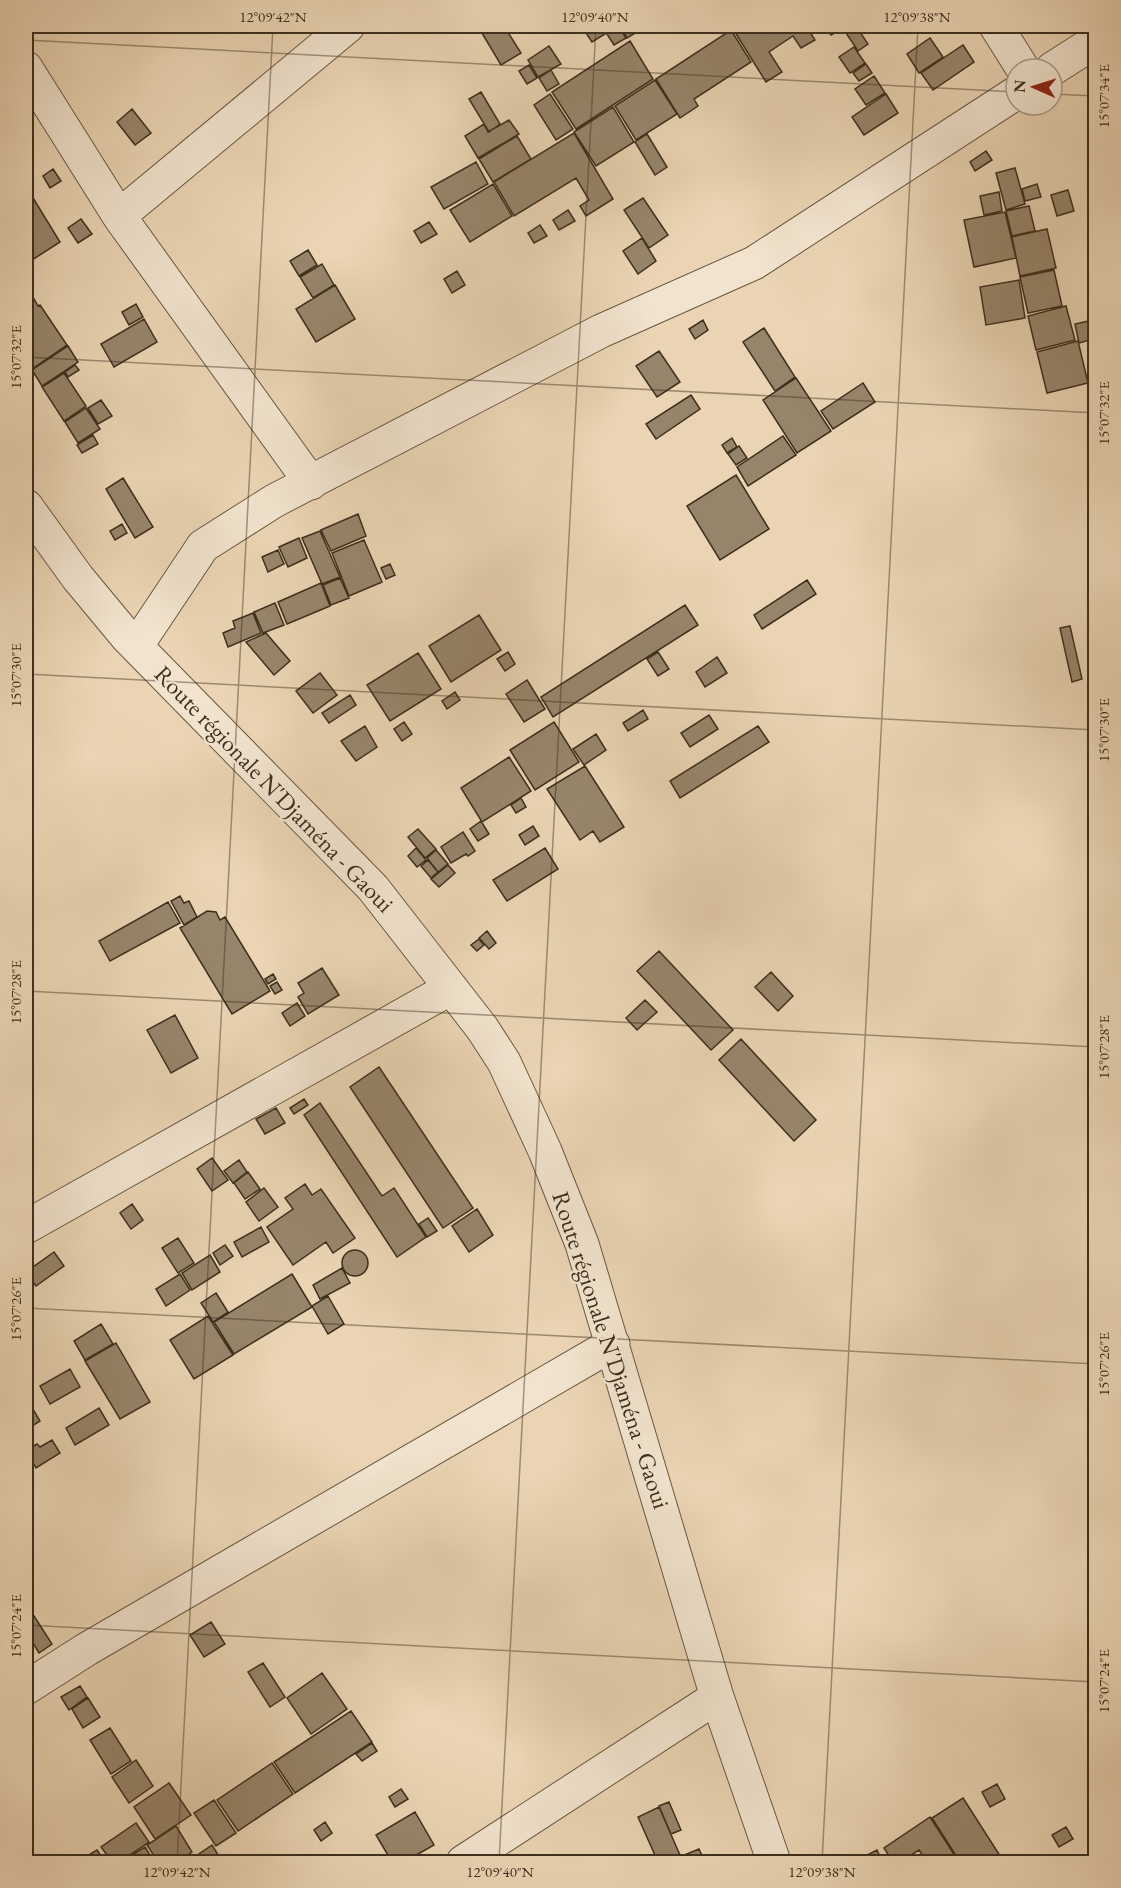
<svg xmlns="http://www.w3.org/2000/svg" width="1121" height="1888" font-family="'EB Garamond',serif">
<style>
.building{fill:#97856b;stroke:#3d2f1d;stroke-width:1.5}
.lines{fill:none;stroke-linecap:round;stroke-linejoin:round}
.minor-casing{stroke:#685842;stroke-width:35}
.minor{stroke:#f1e3ce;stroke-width:33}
.ticks{fill:none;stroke:#3d2f1d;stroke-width:1.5;stroke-opacity:0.45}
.labels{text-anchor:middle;stroke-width:4.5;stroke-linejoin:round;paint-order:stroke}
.street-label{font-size:24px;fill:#3d2f1d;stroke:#f1e3ce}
.neatline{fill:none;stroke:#3d2f1d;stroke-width:2}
.ticks-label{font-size:15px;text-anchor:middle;fill:#3d2f1d}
</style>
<rect width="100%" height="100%" fill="#ead4b3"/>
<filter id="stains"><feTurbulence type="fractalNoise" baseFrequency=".00333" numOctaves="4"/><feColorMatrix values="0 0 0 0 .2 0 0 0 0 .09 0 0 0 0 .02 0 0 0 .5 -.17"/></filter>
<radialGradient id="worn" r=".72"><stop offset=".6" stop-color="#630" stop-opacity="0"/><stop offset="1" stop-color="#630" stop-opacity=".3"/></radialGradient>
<!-- building -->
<path class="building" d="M484 26H504L521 53 501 65 479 28Z
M584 26H618L592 42 582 27Z
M620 26H640L642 29 627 38Z
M738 26H813L808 29 815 40 801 48 793 36 769 52 782 72 766 82 733 29Z
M824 26H840L842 29 831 35Z
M844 26H856L868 44 858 51 842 27Z
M619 27 626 38 614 45 607 34Z
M731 30 751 62 694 99 698 106 680 118 656 79Z
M930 38 943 57 919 73 907 54Z
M630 41 653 79 576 129 552 92Z
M963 45 974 62 933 90 921 73Z
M549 46 561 64 538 77 528 60Z
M854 47 865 63 850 73 839 57Z
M866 64 872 73 859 81 853 73Z
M529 65 537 78 527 84 519 71Z
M551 70 559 84 547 91 539 78Z
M874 76 885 93 866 105 855 89Z
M655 80 677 114 636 140 615 106Z
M481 92 500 124 489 132 469 99Z
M550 94 573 129 556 140 534 105Z
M886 94 898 113 864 135 852 117Z
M613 107 634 142 596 166 574 132Z
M132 109 151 133 135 145 117 122Z
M509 120 519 134 478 158 465 136 484 124 488 132Z
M574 133 613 199 586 216 580 206 589 200 576 178 514 216 494 182Z
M647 134 667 167 655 175 635 142Z
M517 136 531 159 493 182 479 159Z
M986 151 992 160 975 171 970 162Z
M476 162 488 184 444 209 431 187Z
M1015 168 1025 204 1006 210 996 173Z
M53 169 61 181 50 188 43 176Z
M493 184 512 216 470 242 450 210Z
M1037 184 1041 197 1025 201 1022 189Z
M1068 190 1074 211 1057 216 1051 195Z
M999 192 1002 211 984 215 980 196Z
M30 193 60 242 29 262 26 256V195Z
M643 198 668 235 649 248 624 210Z
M1029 206 1035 231 1012 236 1006 211Z
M568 210 575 221 559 230 553 220Z
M1005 212 1016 258 974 267 964 220Z
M81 219 92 234 78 243 68 228Z
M429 222 437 234 421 243 414 231Z
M540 225 547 236 534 243 528 233Z
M1047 229 1056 268 1020 276 1012 237Z
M642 238 656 261 638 274 623 251Z
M308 250 317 265 299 276 290 261Z
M322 264 334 285 313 298 300 277Z
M1054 270 1062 306 1028 313 1020 277Z
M457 271 465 285 452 293 444 279Z
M1019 280 1025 318 986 325 980 287Z
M335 285 355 319 316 342 296 309Z
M33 297 38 306 40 305 67 345 26 373V302Z
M136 304 143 317 129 325 122 312Z
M1066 306 1075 340 1036 350 1028 316Z
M144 319 157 342 114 367 101 344Z
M703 320 708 330 695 339 689 329Z
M1089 321 1093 339 1079 343 1075 324Z
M764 328 795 377 775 391 743 342Z
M1078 341 1088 383 1047 393 1037 352Z
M68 346 78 362 42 386 32 370Z
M659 351 680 382 657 397 636 366Z
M75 365 79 370 68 377 65 372Z
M64 373 86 406 64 421 42 387Z
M796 378 831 431 797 453 763 400Z
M863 383 875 402 833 429 821 411Z
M691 395 700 409 656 439 646 424Z
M101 400 112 416 98 424 88 408Z
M86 408 100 429 78 443 65 422Z
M93 435 98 444 82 453 77 445Z
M783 436 796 455 748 486 737 467Z
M732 438 737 447 727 453 722 445Z
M739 446 747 458 736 465 728 454Z
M736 475 769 529 720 560 687 506Z
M123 478 153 527 135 538 106 489Z
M358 514 366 536 331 551 321 530Z
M122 524 127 533 115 540 110 531Z
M320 531 340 577 322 584 302 538Z
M299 538 307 558 288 567 279 547Z
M364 540 382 582 349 596 332 553Z
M278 550 284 564 268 572 262 557Z
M390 564 395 575 386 579 381 568Z
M340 578 349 598 331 605 323 585Z
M807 580 816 594 762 629 754 615Z
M321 583 330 606 287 624 278 602Z
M275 603 284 625 263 633 254 612Z
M685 605 698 625 553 717 541 697Z
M253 613 261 633 228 647 223 633 235 628 233 621Z
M479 615 501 650 451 682 429 646Z
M1070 626 1082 679 1072 682 1060 628Z
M266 633 290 661 274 675 246 642Z
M508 652 515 664 505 671 497 659Z
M658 652 669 669 658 676 647 659Z
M418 653 441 689 390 721 367 685Z
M717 657 727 673 705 687 696 672Z
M320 673 337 695 313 713 296 691Z
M527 680 545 709 524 722 506 694Z
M455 692 460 700 447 709 442 701Z
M350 695 356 705 329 723 322 713Z
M643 710 648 719 628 731 623 723Z
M709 715 718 729 690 747 681 733Z
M404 722 412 734 402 741 394 729Z
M554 722 579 762 535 790 510 750Z
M365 726 377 747 356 761 341 741Z
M758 726 769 742 680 798 670 781Z
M596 734 606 750 584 765 573 749Z
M509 757 531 791 482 822 461 788Z
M585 766 624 827 600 842 593 831 580 840 547 789Z
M521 798 526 807 516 813 511 805Z
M481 821 489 834 478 841 470 829Z
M533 826 539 836 525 845 519 835Z
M418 829 436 849 425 858 408 837Z
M463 832 475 851 468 856 466 854 451 863 441 847Z
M416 848 426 860 417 867 408 856Z
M545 848 558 869 507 901 493 880Z
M436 850 448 864 438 872 427 858Z
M428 860 438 872 431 878 421 866Z
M448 865 455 873 439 887 431 879Z
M180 896 184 903 189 901 197 917 184 925 171 901Z
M168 902 180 923 110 961 99 941Z
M207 911 216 912 220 920 225 917 270 991 232 1014 180 928Z
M487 931 496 943 489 949 479 938Z
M479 939 484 945 477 951 471 945Z
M659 951 733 1030 711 1050 637 971Z
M322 968 339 995 308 1014 298 997 304 993 298 983Z
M771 972 793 996 778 1011 755 987Z
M273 974 276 979 268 984 265 979Z
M277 982 282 990 275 994 270 986Z
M645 1000 657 1012 637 1030 626 1018Z
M297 1003 305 1016 290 1026 282 1013Z
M175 1015 198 1058 171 1073 147 1030Z
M741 1039 816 1120 794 1141 719 1060Z
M379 1067 473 1208 443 1228 350 1087Z
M304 1099 308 1105 294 1114 290 1108Z
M320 1103 382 1196 394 1188 426 1237 397 1257 304 1115Z
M276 1108 285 1123 265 1134 256 1119Z
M212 1158 228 1180 212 1191 197 1169Z
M239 1160 247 1172 233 1183 224 1171Z
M248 1172 260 1189 245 1199 234 1183Z
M305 1184 312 1195 321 1189 355 1238 333 1253 326 1242 293 1265 267 1227 293 1209 285 1198Z
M264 1188 278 1207 259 1221 246 1202Z
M132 1204 143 1220 131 1229 120 1213Z
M477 1209 493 1235 469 1252 452 1226Z
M428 1218 437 1231 427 1237 419 1224Z
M261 1227 269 1242 242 1257 234 1242Z
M178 1238 194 1263 178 1273 162 1248Z
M225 1245 233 1256 220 1265 213 1253Z
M342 1263a13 13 0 1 1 26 0a13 13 0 1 1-26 0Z
M54 1252 64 1266 36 1286 26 1272Z
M210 1255 220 1272 192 1290 182 1273Z
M342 1268 350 1283 320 1299 313 1285Z
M180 1274 190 1290 166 1306 156 1289Z
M292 1274 312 1307 234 1354 214 1322Z
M216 1293 228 1312 213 1322 201 1303Z
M328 1296 344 1324 328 1334 312 1306Z
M208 1316 233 1355 194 1379 170 1340Z
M101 1324 113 1344 85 1360 74 1341Z
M116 1343 150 1402 120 1419 85 1361Z
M70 1369 80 1387 50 1404 40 1386Z
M31 1406 40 1421 26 1430V1409Z
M99 1408 109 1425 75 1445 66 1428Z
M52 1440 60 1453 36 1468 26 1450 37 1444 40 1447Z
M34 1616 52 1644 39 1653 26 1632V1621Z
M211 1622 225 1644 204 1657 190 1635Z
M263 1663 285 1697 270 1707 248 1672Z
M322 1673 347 1709 311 1734 287 1698Z
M80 1686 87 1697 69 1710 61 1697Z
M88 1698 100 1717 83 1728 72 1709Z
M351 1711 372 1742 295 1793 274 1762Z
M110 1728 131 1761 111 1774 90 1740Z
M372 1743 377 1751 362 1761 356 1754Z
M136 1760 153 1786 129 1803 112 1777Z
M272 1763 293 1794 238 1831 217 1800Z
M169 1783 191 1815 155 1839 134 1807Z
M997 1784 1005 1799 990 1807 982 1792Z
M401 1789 408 1799 395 1807 389 1797Z
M963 1798 1004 1862H960L932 1818Z
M214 1800 236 1833 216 1846 194 1813Z
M669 1802 681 1830 671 1834 659 1806Z
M659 1807 683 1862H658L638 1817Z
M415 1812 434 1845 404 1862H392L376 1835Z
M930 1817 959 1862H927L919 1850 900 1862H893L884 1848Z
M325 1822 332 1833 321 1841 314 1830Z
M136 1823 149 1842 119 1862H112L101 1847Z
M176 1826 192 1852 177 1862H158L147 1845Z
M1066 1827 1073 1839 1059 1847 1052 1835Z
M26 1828 33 1841 26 1846Z
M212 1845 220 1858 214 1862H196L193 1858Z
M145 1847 154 1862H134L129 1857Z
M699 1849 705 1862H684L682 1856Z
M97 1850 105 1862H77Z
M877 1850 882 1861 868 1862 865 1856Z
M584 1855 587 1862H565Z"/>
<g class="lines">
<defs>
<path id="minor" d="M996 26 1023 69
M26 68 119 216 311 483
M1052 69 1096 41
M119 216 348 26
M26 506 78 578 127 637 373 888 482 1028 504 1062 545 1151 582 1244 717 1697 774 1862
M137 645 203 546 274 501 601 331 754 263 1016 93
M26 1227 451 988
M26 1688 87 1649 613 1344
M463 1862 717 1697"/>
</defs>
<!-- minor casing -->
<use href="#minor" class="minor-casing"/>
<!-- minor -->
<use href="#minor" class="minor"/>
</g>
<!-- ticks -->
<path class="ticks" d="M26 40 1016 92M1052 94 1096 96M26 357 1096 413M26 674 1096 730M26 991 1096 1047M26 1308 1096 1364M26 1625 1096 1682M177 1862 273 26M499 1862 596 26M822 1862 918 26"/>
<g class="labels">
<!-- street labels -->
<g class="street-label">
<text transform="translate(274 789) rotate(46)" y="8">Route régionale N'Djaména - Gaoui</text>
<text transform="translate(611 1350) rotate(72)" y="8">Route régionale N'Djaména - Gaoui</text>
</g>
</g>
<!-- margin -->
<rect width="1121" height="1888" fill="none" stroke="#ead4b3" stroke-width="66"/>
<!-- north arrow -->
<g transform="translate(1034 87) rotate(273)"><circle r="28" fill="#f1e3ce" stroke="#a99b87" stroke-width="1.5"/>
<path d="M0-4.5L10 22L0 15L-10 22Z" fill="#8f2418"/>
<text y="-9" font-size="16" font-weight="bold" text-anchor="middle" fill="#3d2f1d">N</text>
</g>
<rect x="33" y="33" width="1055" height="1822" class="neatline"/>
<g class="ticks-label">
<text x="273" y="22">12°09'42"N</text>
<text x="595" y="22">12°09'40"N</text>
<text x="917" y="22">12°09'38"N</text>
<text transform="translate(1104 96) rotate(-90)" y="5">15°07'34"E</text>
<text transform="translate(16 357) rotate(-90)" y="5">15°07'32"E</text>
<text transform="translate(1104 413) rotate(-90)" y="5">15°07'32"E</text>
<text transform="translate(16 675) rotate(-90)" y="5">15°07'30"E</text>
<text transform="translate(1104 730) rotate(-90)" y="5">15°07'30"E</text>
<text transform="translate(16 992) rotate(-90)" y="5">15°07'28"E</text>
<text transform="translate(1104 1047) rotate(-90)" y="5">15°07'28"E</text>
<text transform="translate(16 1309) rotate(-90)" y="5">15°07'26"E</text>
<text transform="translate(1104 1364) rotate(-90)" y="5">15°07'26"E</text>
<text transform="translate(16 1626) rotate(-90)" y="5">15°07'24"E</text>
<text transform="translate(1104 1681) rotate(-90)" y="5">15°07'24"E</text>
<text x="177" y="1877">12°09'42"N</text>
<text x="500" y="1877">12°09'40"N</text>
<text x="822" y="1877">12°09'38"N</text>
</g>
<rect width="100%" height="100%" filter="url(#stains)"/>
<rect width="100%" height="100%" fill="url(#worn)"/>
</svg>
